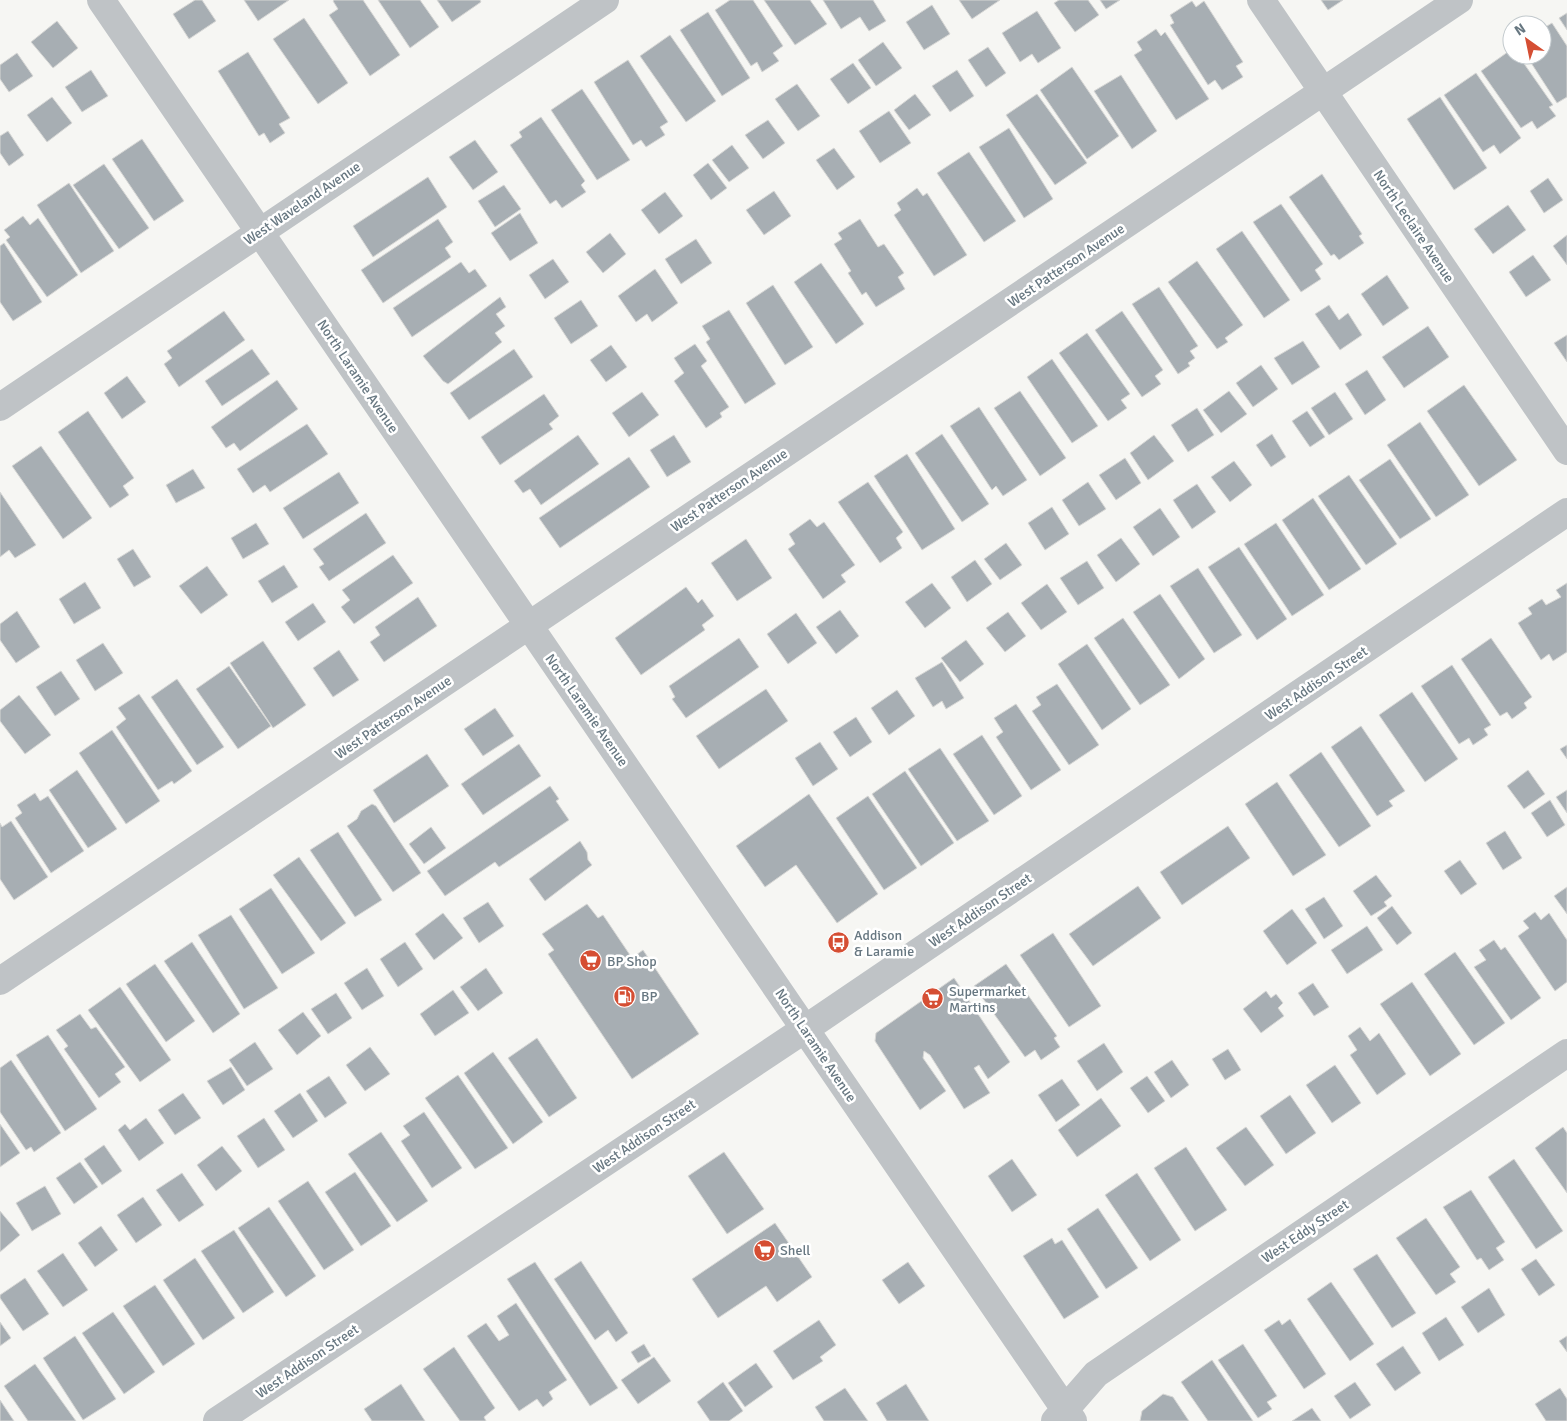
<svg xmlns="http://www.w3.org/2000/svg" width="1567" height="1421" font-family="Signika,sans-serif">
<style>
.building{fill:#a7aeb3;stroke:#d7d7d5}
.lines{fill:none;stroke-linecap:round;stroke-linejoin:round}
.minor{stroke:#bfc3c6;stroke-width:28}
.labels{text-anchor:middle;stroke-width:5;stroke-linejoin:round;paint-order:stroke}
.street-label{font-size:14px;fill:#677781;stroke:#fff}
.poi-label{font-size:14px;fill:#677781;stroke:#fff;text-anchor:start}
</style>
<rect width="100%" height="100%" fill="#f6f6f3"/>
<!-- building -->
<path class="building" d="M195 0H202L216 21 189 39 173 14Z
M244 0H289L258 21Z
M334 0H363L400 55 370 76 329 15 338 9 333 1Z
M378 0H420L439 27 410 48Z
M437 0H480L481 2 452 22Z
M730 0H753L783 46 773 53 779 61 762 72 757 62 751 66 715 10Z
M764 0H810L827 24 795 45Z
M823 0H873L886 21 869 31 860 17 841 29Z
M959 0H1000L972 19Z
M1059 0H1088L1099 15 1075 32 1054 3Z
M1100 0H1120L1106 9Z
M1321 0H1343L1328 10Z
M1192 1 1196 7 1204 1 1243 62 1236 66 1243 77 1222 90 1215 80 1208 85 1170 25 1174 23 1170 15Z
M932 5 950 34 924 50 906 22Z
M1037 11 1061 48 1038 63 1032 54 1020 62 1002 33Z
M708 12 750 78 722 96 680 30Z
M1567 13V30L1559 18Z
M304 18 348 83 318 104 273 39Z
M57 21 78 48 53 68 31 42Z
M1552 23 1567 46V97L1557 103 1526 55H1542V29Z
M1156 29 1161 36 1165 32 1209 99 1176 120 1134 55 1142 50 1137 42Z
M670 35 716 101 686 122 640 56Z
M883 42 902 68 876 86 858 60Z
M988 47 1006 73 986 87 968 60Z
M1512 49V55H1518L1553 105 1549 107 1556 116 1537 129 1532 121 1521 128 1481 71Z
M248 52 290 118 279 124 285 133 270 143 264 133 259 136 218 71Z
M17 53 33 76 9 92 0 79V65Z
M628 60 668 122 660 127 665 135 646 147 641 140 633 145 594 82Z
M853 63 871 88 848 104 830 79Z
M1072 67 1119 136 1087 159 1040 90Z
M91 70 108 96 82 112 65 87Z
M957 70 974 96 950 112 932 86Z
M1476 73 1521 138 1500 154 1494 145 1483 152 1444 95Z
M1121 75 1157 131 1132 149 1094 91Z
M797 84 820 116 798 131 775 99Z
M582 89 630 160 597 180 551 110Z
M915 94 931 115 909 130 894 110Z
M1037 94 1087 163 1055 185 1006 115Z
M52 97 72 123 47 142 27 115Z
M1440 97 1487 168 1454 190 1407 119Z
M889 111 911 143 880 163 859 131Z
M541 117 585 181 581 185 586 192 562 208 556 200 550 204 510 145 522 137 519 132Z
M768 120 785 143 763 159 745 135Z
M1009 128 1053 199 1024 218 979 147Z
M8 131 24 155 9 166 0 153V136Z
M142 139 184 201 154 221 112 159Z
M475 140 498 172 473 190 449 157Z
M732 145 749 168 729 182 712 160Z
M834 148 855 177 837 190 816 160Z
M969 152 1016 221 984 242 937 173Z
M708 163 727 188 711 200 693 175Z
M104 164 149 228 119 249 73 185Z
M1322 174 1362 234 1359 236 1364 243 1339 260 1334 254 1331 256 1289 197Z
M428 177 447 207 373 257 353 226Z
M1548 178 1563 200 1544 213 1530 191Z
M69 183 114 251 81 273 37 205Z
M504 185 521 209 495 227 478 201Z
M917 188 923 196 927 193 967 255 934 276 894 215 901 210 897 203Z
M774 191 791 216 764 235 746 210Z
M665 192 683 216 659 234 641 210Z
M1281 204 1323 264 1315 270 1321 279 1301 292 1253 222Z
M1508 205 1526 230 1493 254 1474 229Z
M520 213 538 243 510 261 491 233Z
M23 216 30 225 38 218 78 275 47 297 6 240 10 237 4 230Z
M438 219 453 242 445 248 451 257 383 303 361 270Z
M860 219 878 247 884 244 904 273 898 277 905 289 876 307 866 292 862 295 848 273 851 271 834 244 842 239 838 233Z
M1242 231 1290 300 1264 318 1216 249Z
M610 233 626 254 603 273 586 252Z
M1567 235V265L1553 246Z
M696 239 712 263 681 284 665 259Z
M4 243 42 302 13 321 0 302V246Z
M1533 255 1551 280 1526 297 1509 272Z
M553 259 569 282 545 299 529 275Z
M1197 261 1243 325 1225 338 1228 342 1217 349 1168 282Z
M461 262 469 273 475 269 487 286 412 337 393 308Z
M821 263 864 324 836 344 794 282Z
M655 269 678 303 652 322 647 314 636 322 618 296Z
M1387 275 1409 308 1383 326 1361 294Z
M773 285 813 347 785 365 746 303Z
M1159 287 1198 346 1190 351 1195 358 1188 363 1190 366 1178 374 1132 304Z
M500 297 506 307 496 314 505 326 495 333 502 342 448 384 443 381 423 356Z
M581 300 598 326 571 344 554 318Z
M1329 305 1339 320 1348 313 1362 335 1340 350 1315 314Z
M729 310 776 384 745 404 706 342 710 339 702 326Z
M224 311 245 340 179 387 164 364 172 358 167 351Z
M1122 311 1163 370 1155 376 1161 384 1142 397 1095 330Z
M1428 326 1449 357 1404 388 1382 357Z
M1087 333 1130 394 1121 400 1127 408 1108 421 1059 353Z
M1567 335V362L1554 343Z
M1303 341 1320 367 1292 385 1274 358Z
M695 344 707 361 701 366 729 407 720 413 722 417 706 428 674 381 684 373 674 358Z
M611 345 627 367 606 382 590 360Z
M252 349 270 374 222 406 205 381Z
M514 349 533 377 469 420 450 393Z
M1052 359 1098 426 1072 443 1027 377Z
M1261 365 1278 389 1253 407 1236 383Z
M1367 370 1386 400 1365 415 1345 384Z
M127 376 146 402 122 419 104 393Z
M277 380 298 409 240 451 234 443 226 448 211 427Z
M1464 385 1517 460 1479 486 1427 411Z
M1020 391 1066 458 1040 476 994 408Z
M1229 391 1247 414 1221 433 1203 410Z
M642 392 659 415 629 437 612 413Z
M1335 392 1353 419 1329 435 1311 408Z
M544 394 559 416 549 424 553 429 500 465 481 437Z
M979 407 1027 480 1003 496 996 486 992 490 950 426Z
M1197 408 1214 435 1188 452 1171 425Z
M88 411 134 478 123 486 129 495 110 508 58 432Z
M1307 411 1325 437 1310 447 1292 421Z
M1420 422 1469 495 1436 517 1387 445Z
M307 424 328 454 270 492 265 485 253 493 237 469Z
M942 434 989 504 962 522 915 453Z
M1272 434 1286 457 1271 467 1256 445Z
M578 435 599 464 541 505 530 489 523 493 514 481Z
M674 435 691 462 667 477 650 450Z
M1154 435 1174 461 1148 480 1130 453Z
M41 446 92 518 63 539 12 466Z
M907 454 955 529 922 550 874 476Z
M629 457 650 487 560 548 539 518Z
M1125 458 1141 483 1116 500 1099 475Z
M1390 459 1431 519 1400 539 1359 480Z
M1234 461 1252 485 1230 502 1211 477Z
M193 469 205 488 176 503 166 485Z
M339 472 359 503 303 539 283 508Z
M1349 475 1397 544 1366 565 1318 496Z
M868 482 903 532 896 538 902 548 880 563 838 502Z
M1088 482 1106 509 1079 526 1062 500Z
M1197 484 1216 512 1192 529 1173 500Z
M0 492 36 545 15 558 9 550 0 557Z
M1313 498 1361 569 1329 590 1282 520Z
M1052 507 1069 534 1045 550 1028 523Z
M1160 508 1180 537 1153 556 1133 527Z
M366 513 386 543 329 581 319 567 324 564 313 549Z
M810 519 817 527 824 522 855 565 841 575 846 582 823 599 788 549 795 544 789 534Z
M256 523 269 544 243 559 231 538Z
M1276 523 1324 595 1292 616 1244 544Z
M1121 538 1140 564 1116 582 1097 555Z
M746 539 772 578 737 601 711 563Z
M1006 543 1022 565 1000 580 984 559Z
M1239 547 1287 619 1257 640 1208 567Z
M133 549 151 577 134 587 117 559Z
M393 555 413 583 354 624 341 607 350 600 342 590Z
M975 560 992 584 967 602 951 577Z
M1087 561 1104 588 1078 605 1060 578Z
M284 565 298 587 272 603 258 581Z
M207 566 228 595 201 614 179 586Z
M1198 568 1242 635 1214 653 1170 586Z
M85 582 101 608 74 624 59 599Z
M932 583 951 608 925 628 905 602Z
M1567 583V652L1553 661 1549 654 1541 660 1518 623 1532 614 1528 608 1542 599 1546 605 1561 597 1556 590Z
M1047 584 1067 612 1041 630 1021 603Z
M686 587 698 603 702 599 714 616 702 625 705 630 641 675 615 638Z
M1160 594 1205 659 1179 679 1133 612Z
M418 597 437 626 384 662 370 642 380 635 375 627Z
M313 603 326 622 298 641 285 622Z
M840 610 859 636 836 654 816 627Z
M17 611 40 647 16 663 0 640V624Z
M1008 612 1026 636 1005 652 986 628Z
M796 613 817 643 788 664 767 634Z
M1123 618 1170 685 1140 705 1094 638Z
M739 638 759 667 686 718 672 699 675 697 669 686Z
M1491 638 1532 697 1524 703 1527 708 1512 719 1507 712 1500 716 1461 659Z
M966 640 984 664 960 682 941 658Z
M263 641 306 705 273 728 230 663Z
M103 643 123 673 95 691 76 660Z
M1087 644 1131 709 1102 730 1058 664Z
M339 650 359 680 333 697 313 668Z
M942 662 964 698 946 709 942 701 933 707 915 678Z
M1452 665 1491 725 1484 729 1488 735 1473 745 1469 738 1459 744 1421 686Z
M229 666 271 726 238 749 196 689Z
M61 671 80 699 55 716 36 687Z
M177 679 224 747 197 765 151 697Z
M1057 684 1099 745 1069 765 1032 711 1041 705 1036 697Z
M766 689 788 721 719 769 696 736Z
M897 690 915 716 889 735 871 708Z
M1412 692 1458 759 1425 782 1379 715Z
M139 694 192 771 174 784 172 781 158 790 116 727 126 719 118 708Z
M19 695 51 735 25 754 0 721V710Z
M1016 704 1061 770 1031 790 996 737 1003 732 994 718Z
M495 708 514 736 483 756 464 729Z
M856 717 872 742 850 757 833 732Z
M1361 726 1405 791 1389 801 1393 806 1377 816 1331 747Z
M112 730 160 801 126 824 79 753Z
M982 735 1022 796 994 815 953 754Z
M820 742 838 769 813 786 795 758Z
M519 744 541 776 483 815 461 784Z
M1567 745V759L1560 749Z
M940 748 989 821 957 841 908 769Z
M1321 752 1371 826 1339 847 1289 775Z
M427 754 449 786 394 823 373 790Z
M77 770 117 829 88 848 49 790Z
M1528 770 1545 794 1524 809 1507 786Z
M905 771 954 843 921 866 872 794Z
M1277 782 1326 855 1293 876 1245 804Z
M550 786 559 799 556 801 569 820 499 867 495 862 445 896 427 871Z
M1567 790V813L1556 797Z
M35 793 40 801 48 796 84 851 51 873 15 818 22 813 17 805Z
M809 794 878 894 837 923 796 865 765 887 736 846Z
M868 796 917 868 884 890 836 818Z
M1550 800 1565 825 1547 837 1531 813Z
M372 804 376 806 421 873 393 892 347 826 357 819 361 811Z
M11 821 48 877 14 900 0 879V823L2 827Z
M1228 826 1250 858 1182 905 1160 872Z
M431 827 446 848 424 864 409 844Z
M1505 831 1522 858 1503 870 1486 843Z
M338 832 382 900 355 917 310 850Z
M580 841 587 852 588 860 592 865 545 901 529 879Z
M299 857 346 923 321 941 273 875Z
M1460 860 1477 884 1461 895 1444 871Z
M1376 875 1392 896 1384 902 1387 906 1371 916 1353 891Z
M1138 886 1161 918 1093 966 1069 934Z
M1567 887V914L1554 896Z
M271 888 315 953 282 974 239 909Z
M1324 897 1343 926 1324 939 1305 909Z
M488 902 504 926 479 943 463 918Z
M587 904 598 918 603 915 632 958 643 950 699 1034 632 1079 548 954 554 950 542 934Z
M1392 906 1412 933 1397 945 1377 918Z
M1292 909 1317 943 1287 965 1263 931Z
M1535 912 1541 920 1549 913 1567 940V982L1555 991 1518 936 1529 928 1523 921Z
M443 913 463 938 434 960 415 934Z
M231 915 278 988 244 1009 198 935Z
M1367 926 1383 950 1347 974 1331 950Z
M1053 933 1101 1006 1069 1027 1020 955Z
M1494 940 1501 950 1505 947 1541 998 1511 1020 1474 967 1486 960 1479 950Z
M192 942 240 1014 213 1033 164 961Z
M405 942 423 969 398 987 380 959Z
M1455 952 1505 1023 1474 1045 1424 974Z
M155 964 195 1021 166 1042 126 984Z
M1006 964 1057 1036 1054 1038 1060 1047 1041 1060 1035 1050 1025 1057 974 986Z
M367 968 384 996 362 1010 344 983Z
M486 968 503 993 478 1011 460 987Z
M954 978 1010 1062 988 1079 979 1065 974 1068 990 1093 964 1109 930 1055 924 1051 923 1058 946 1091 920 1110 875 1041 876 1033Z
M1412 982 1461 1054 1430 1076 1380 1004Z
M1313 983 1329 1007 1314 1016 1298 993Z
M120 987 171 1060 140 1082 88 1010Z
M453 990 469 1013 435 1036 420 1014Z
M1266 991 1271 998 1276 994 1283 1003 1278 1008 1284 1016 1261 1033 1243 1009Z
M336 993 352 1018 328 1034 311 1009Z
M303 1012 321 1036 297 1055 278 1030Z
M80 1014 91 1029 96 1027 125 1067 115 1074 121 1082 99 1098 64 1049 68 1046 56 1030Z
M1360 1027 1370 1041 1379 1033 1406 1074 1377 1095 1350 1055 1357 1050 1348 1036Z
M48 1035 97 1109 65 1131 16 1055Z
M537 1038 577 1098 549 1117 508 1058Z
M255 1042 273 1069 247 1086 229 1060Z
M1104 1043 1123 1072 1097 1091 1077 1061Z
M370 1047 390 1074 365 1091 346 1065Z
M1228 1049 1241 1070 1225 1080 1212 1059Z
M493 1052 543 1122 513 1144 464 1073Z
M11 1060 61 1133 34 1152 31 1147 26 1150 0 1112V1068Z
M1172 1060 1189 1085 1171 1098 1154 1072Z
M1335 1065 1361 1103 1332 1123 1306 1085Z
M231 1067 245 1090 223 1105 207 1081Z
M458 1075 508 1148 475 1169 425 1098Z
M329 1076 347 1103 325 1118 306 1091Z
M1147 1076 1165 1101 1148 1113 1130 1088Z
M1062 1079 1080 1105 1056 1122 1038 1095Z
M183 1093 201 1118 175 1135 158 1110Z
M300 1093 318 1121 293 1138 274 1111Z
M1290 1095 1316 1133 1286 1154 1260 1116Z
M1101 1098 1121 1126 1077 1157 1058 1130Z
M424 1112 462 1168 432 1188 401 1141 410 1135 403 1126Z
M146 1118 164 1143 139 1161 118 1130 125 1124 130 1130Z
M264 1118 285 1150 258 1168 237 1136Z
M0 1124 20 1153 0 1167Z
M1246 1127 1274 1165 1245 1186 1216 1148Z
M1563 1127 1567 1133V1193L1535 1148Z
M381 1132 428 1201 397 1222 348 1154Z
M104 1145 122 1171 102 1185 84 1159Z
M222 1146 242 1171 216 1191 197 1165Z
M1186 1147 1227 1210 1195 1231 1154 1168Z
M724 1152 764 1209 727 1234 688 1176Z
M1012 1159 1037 1195 1012 1212 988 1176Z
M1514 1159 1563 1231 1536 1249 1488 1177Z
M80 1162 98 1187 74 1204 56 1178Z
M355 1172 391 1226 361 1246 325 1192Z
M182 1173 204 1205 179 1222 156 1190Z
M1137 1173 1181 1240 1150 1261 1105 1195Z
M308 1181 354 1250 324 1270 278 1201Z
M45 1186 61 1214 32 1231 16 1203Z
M1471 1190 1505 1242 1496 1248 1504 1260 1489 1270 1481 1258 1477 1260 1443 1207Z
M143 1197 162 1225 136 1243 117 1215Z
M269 1207 316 1276 286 1297 238 1228Z
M1098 1208 1138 1268 1106 1289 1067 1229Z
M0 1211 20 1235 0 1252Z
M1426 1218 1460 1267 1450 1274 1456 1282 1436 1295 1396 1238Z
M775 1223 812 1277 777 1302 766 1286 718 1318 692 1279Z
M101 1226 118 1250 95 1267 78 1243Z
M234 1230 274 1292 243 1313 201 1251Z
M1052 1238 1055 1244 1062 1240 1099 1297 1064 1319 1023 1256Z
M63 1253 88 1290 63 1307 37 1271Z
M1377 1254 1416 1313 1392 1328 1353 1269Z
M195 1258 235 1318 203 1340 163 1280Z
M1536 1259 1555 1285 1539 1296 1521 1269Z
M581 1261 628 1333 616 1342 608 1330 595 1340 554 1279Z
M535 1262 618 1388 590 1406 507 1279Z
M908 1262 925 1286 899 1304 882 1280Z
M25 1278 49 1314 23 1331 0 1298V1295Z
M1331 1282 1374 1344 1350 1361 1307 1299Z
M155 1285 195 1344 163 1366 123 1306Z
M1489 1288 1505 1315 1478 1333 1461 1307Z
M516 1303 567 1380 549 1392 553 1399 543 1407 537 1399 519 1411 467 1336 486 1323 499 1341 509 1335 497 1316Z
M113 1312 155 1372 124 1394 82 1333Z
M1446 1317 1464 1345 1439 1361 1422 1333Z
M1290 1319 1326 1374 1304 1389 1264 1330 1279 1320 1282 1325Z
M819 1320 836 1345 820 1357 823 1361 793 1380 773 1351Z
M0 1322 11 1338 0 1346Z
M75 1336 116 1399 83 1420 43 1358Z
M1567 1336V1352L1559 1341Z
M644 1344 651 1356 638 1363 631 1352Z
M1243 1344 1277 1396 1267 1402 1272 1409 1258 1418 1218 1360Z
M1403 1346 1421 1373 1395 1391 1376 1364Z
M454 1347 495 1408 484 1417 486 1421H460L423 1369Z
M654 1357 671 1381 638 1404 621 1380Z
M1212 1360 1253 1421H1208L1181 1382Z
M756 1363 773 1387 745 1407 728 1383Z
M35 1364 76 1421H28L4 1386Z
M723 1382 743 1411 729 1421H710L697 1402Z
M1355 1382 1371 1405 1350 1419 1334 1396Z
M401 1384 425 1421H372L364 1409Z
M906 1384 929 1421H887L876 1403Z
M845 1388 868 1421H824L815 1407Z
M1560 1388 1567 1399V1421H1546L1535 1404Z
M1163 1394 1173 1397 1189 1421H1140L1142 1411Z
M0 1400 14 1421H0Z
M1312 1408 1321 1421H1292Z"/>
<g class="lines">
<!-- minor -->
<path class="minor" d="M101 0 1073 1421
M1261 0 1567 451
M0 407 605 0
M0 981 1459 0
M217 1421 805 1029 1567 512
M1055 1421 1096 1374 1567 1053"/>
</g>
<!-- icons -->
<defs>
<symbol id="bus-disc" viewBox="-11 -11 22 22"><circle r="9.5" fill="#d54e33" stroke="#fff"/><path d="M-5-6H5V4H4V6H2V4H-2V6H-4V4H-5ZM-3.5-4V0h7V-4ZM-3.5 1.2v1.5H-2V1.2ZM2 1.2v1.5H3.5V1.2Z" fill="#fff"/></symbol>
<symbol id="supermarket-disc" viewBox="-11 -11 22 22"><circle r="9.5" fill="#d54e33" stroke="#fff"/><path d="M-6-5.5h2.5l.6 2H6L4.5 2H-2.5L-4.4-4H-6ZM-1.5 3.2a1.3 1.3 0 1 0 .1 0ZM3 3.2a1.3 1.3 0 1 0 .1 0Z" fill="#fff"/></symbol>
<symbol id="fuel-disc" viewBox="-11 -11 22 22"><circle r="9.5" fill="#d54e33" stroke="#fff"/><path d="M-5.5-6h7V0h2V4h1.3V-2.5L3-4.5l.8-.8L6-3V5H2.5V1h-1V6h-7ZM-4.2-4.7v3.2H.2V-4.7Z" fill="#fff"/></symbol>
</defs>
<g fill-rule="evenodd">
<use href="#bus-disc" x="826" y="930" width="25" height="25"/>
<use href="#supermarket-disc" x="578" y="948" width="25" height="25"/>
<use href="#fuel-disc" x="612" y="984" width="25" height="25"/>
<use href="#supermarket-disc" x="920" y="986" width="25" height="25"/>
<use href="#supermarket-disc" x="752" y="1238" width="25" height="25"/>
</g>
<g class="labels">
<!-- street labels -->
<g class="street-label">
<text transform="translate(302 203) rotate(-34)" y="5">West Waveland Avenue</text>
<text transform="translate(1414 226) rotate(56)" y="5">North Leclaire Avenue</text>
<text transform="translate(1066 265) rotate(-34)" y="5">West Patterson Avenue</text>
<text transform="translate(358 376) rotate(56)" y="5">North Laramie Avenue</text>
<text transform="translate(729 490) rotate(-34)" y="5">West Patterson Avenue</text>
<text transform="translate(1316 683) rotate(-34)" y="5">West Addison Street</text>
<text transform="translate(587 710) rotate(55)" y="5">North Laramie Avenue</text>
<text transform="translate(393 717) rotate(-34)" y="5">West Patterson Avenue</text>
<text transform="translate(980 910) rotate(-34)" y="5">West Addison Street</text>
<text transform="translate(816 1045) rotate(56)" y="5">North Laramie Avenue</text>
<text transform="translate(644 1136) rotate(-34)" y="5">West Addison Street</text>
<text transform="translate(1305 1231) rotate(-34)" y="5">West Eddy Street</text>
<text transform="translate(307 1361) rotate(-34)" y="5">West Addison Street</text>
</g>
<!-- poi labels -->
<g class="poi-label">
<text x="854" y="940">Addison<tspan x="854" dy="16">&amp; Laramie</tspan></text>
<text x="607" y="966">BP Shop</text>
<text x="949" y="996">Supermarket<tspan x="949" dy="16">Martins</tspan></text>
<text x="641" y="1001">BP</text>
<text x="780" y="1255">Shell</text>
</g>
</g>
<!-- north arrow -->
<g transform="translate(1527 40) rotate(327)"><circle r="24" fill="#ffffff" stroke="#c2c9cd"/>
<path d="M0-4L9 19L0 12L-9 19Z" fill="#d54e33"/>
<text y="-8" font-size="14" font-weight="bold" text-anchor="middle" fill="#677781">N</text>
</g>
</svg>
